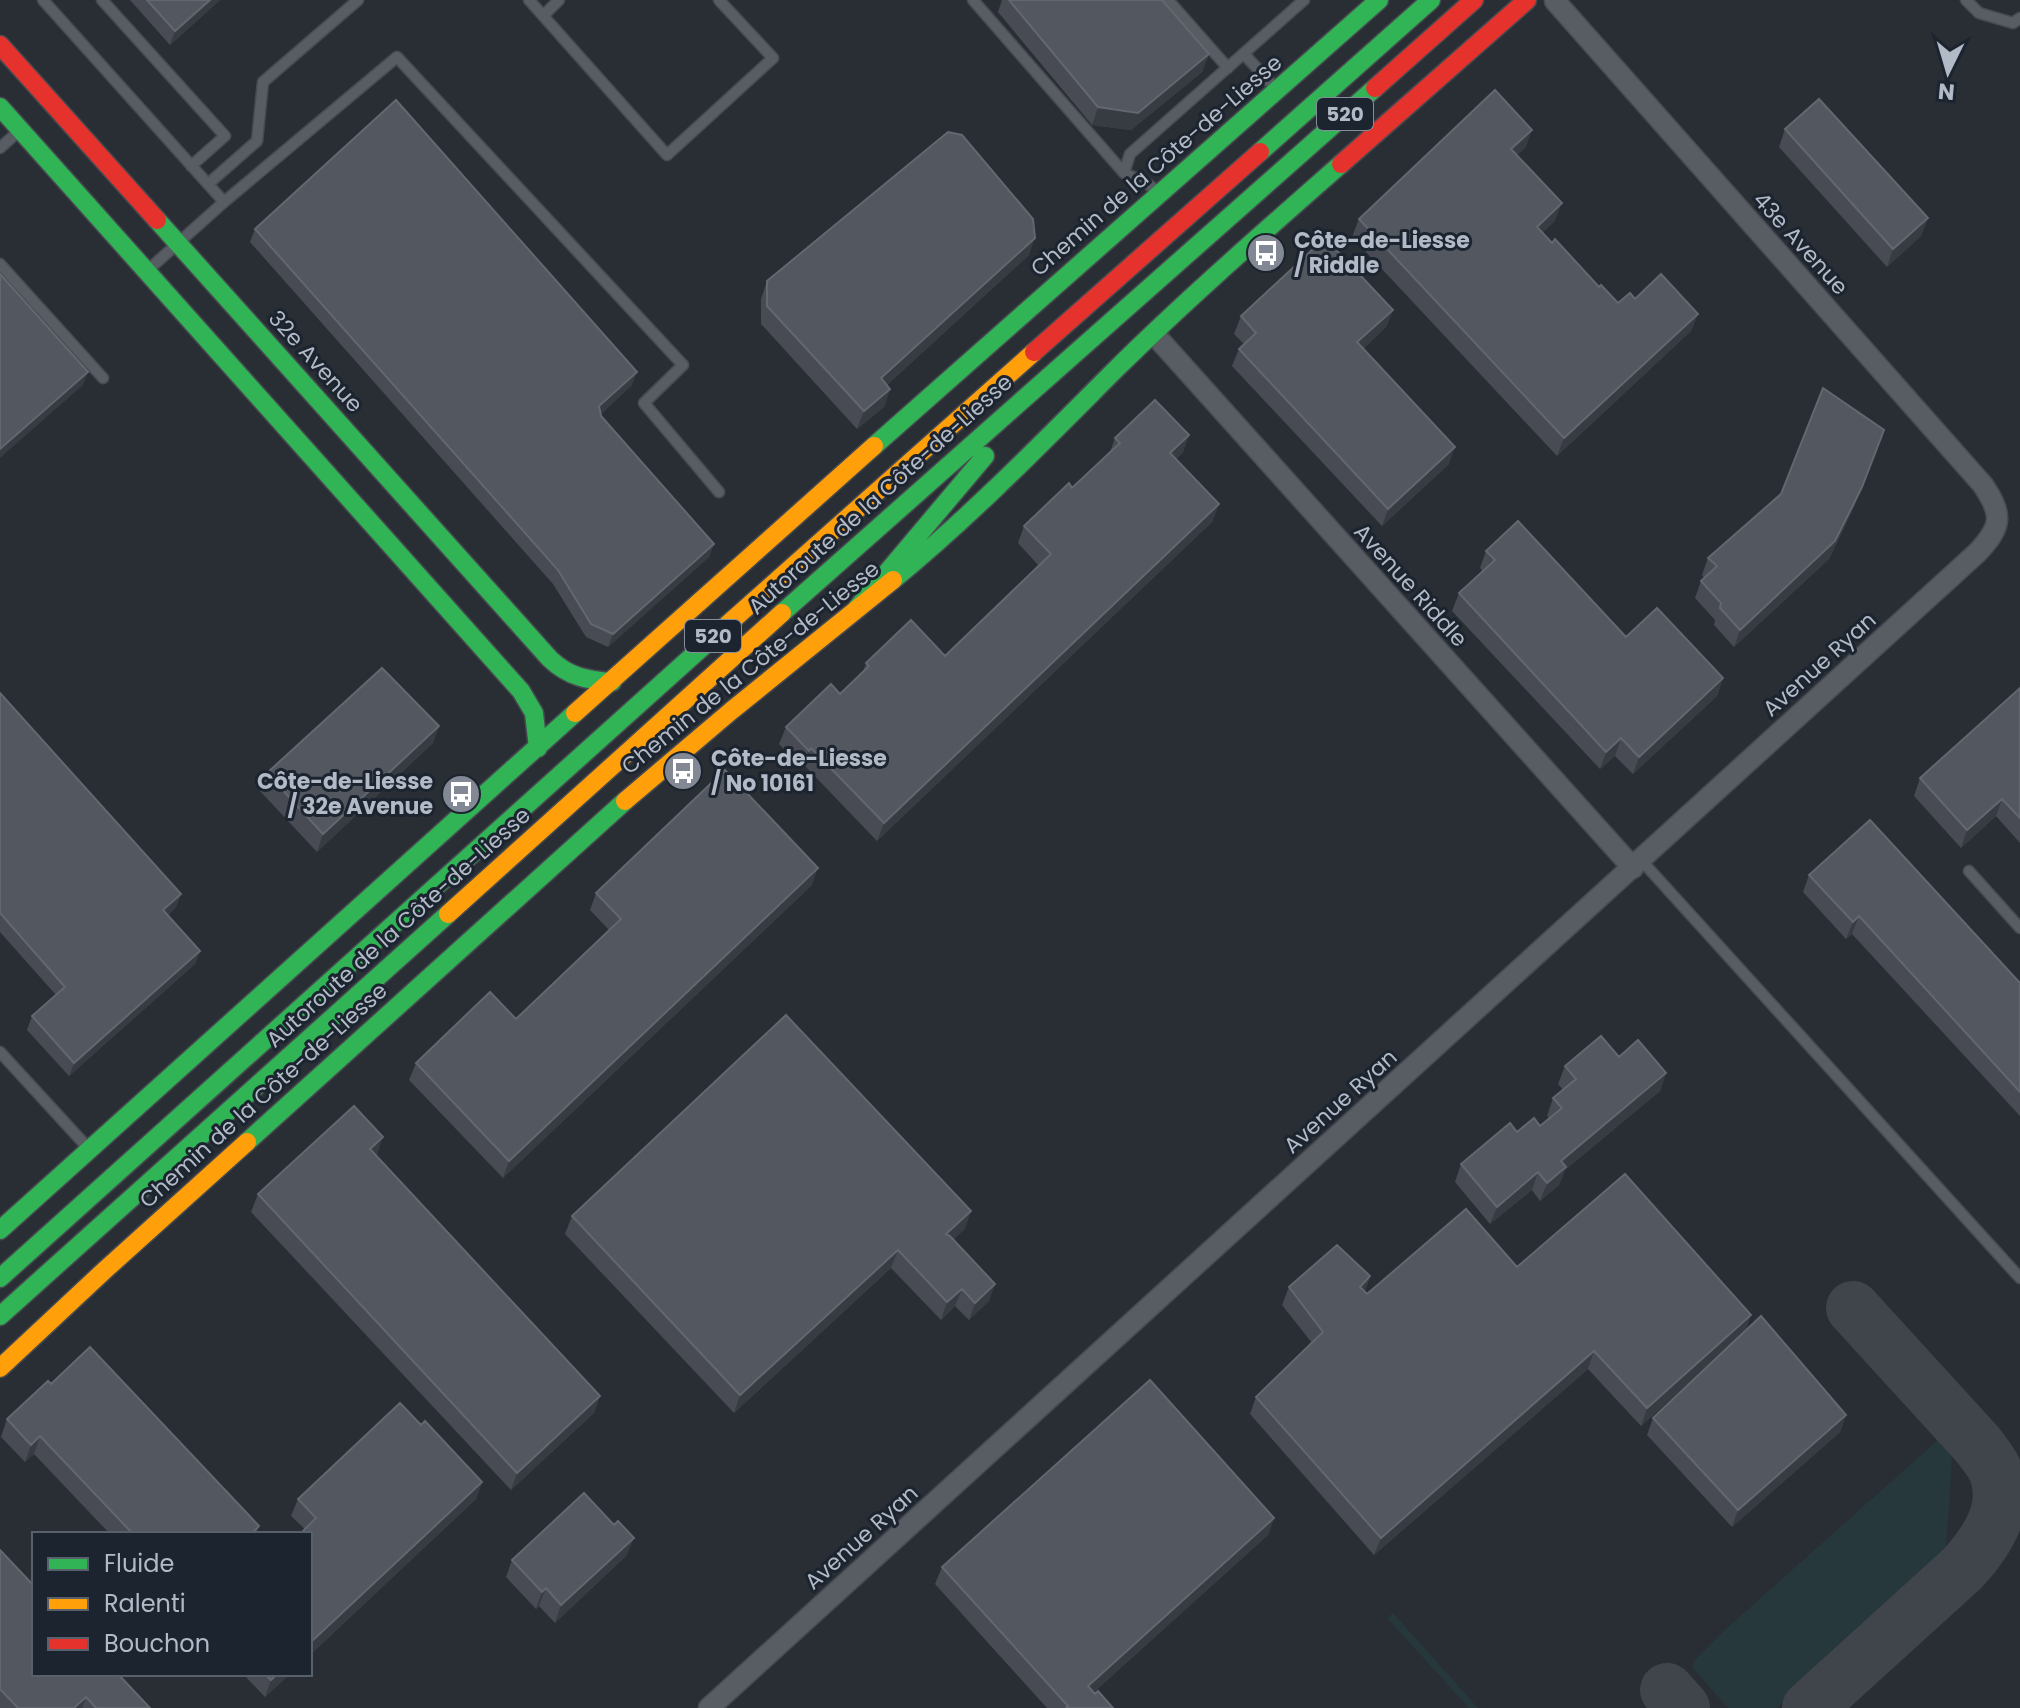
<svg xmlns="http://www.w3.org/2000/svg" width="2020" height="1708" font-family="Poppins,sans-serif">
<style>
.green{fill:#26383c}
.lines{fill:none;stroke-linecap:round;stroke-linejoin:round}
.taxiway{stroke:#40444b;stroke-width:54}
.lane-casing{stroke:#474a50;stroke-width:13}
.street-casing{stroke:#474a50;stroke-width:23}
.fast-casing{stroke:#474a50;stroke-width:21}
.slow-casing{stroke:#474a50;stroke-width:21}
.jam-casing{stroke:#474a50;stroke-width:21}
.lane{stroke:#585c63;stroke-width:10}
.street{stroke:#585c63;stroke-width:20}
.fast{stroke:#30b455;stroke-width:18}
.slow{stroke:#ff9f0a;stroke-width:18}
.jam{stroke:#e5322d;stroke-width:18}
.wall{fill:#484b53}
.shaded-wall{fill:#373b42}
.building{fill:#53575f;stroke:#626770;stroke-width:2}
.labels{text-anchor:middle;stroke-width:6;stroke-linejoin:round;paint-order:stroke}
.shield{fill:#1c2430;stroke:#858d9a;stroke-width:2}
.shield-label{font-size:20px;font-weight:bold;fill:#b2bac7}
.street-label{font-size:22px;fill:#b2bac7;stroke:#1c2430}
.poi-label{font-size:22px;font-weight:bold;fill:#b2bac7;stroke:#1c2430;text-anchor:start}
</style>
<rect width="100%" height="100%" fill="#292e35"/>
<!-- green -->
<path class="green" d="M1938 1440 1949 1451 1952 1459 1946 1547 1939 1554V1560L1847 1642 1840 1644 1834 1650V1655L1820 1668H1816L1807 1676V1680L1777 1708H1728L1693 1668V1662L1727 1628Z
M1393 1613 1478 1708H1469L1387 1618Z"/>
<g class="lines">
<!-- taxiway -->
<path class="taxiway" d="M1667 1690 1683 1708
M1809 1708 1962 1569C1988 1541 2012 1504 1993 1466 1989 1459 1983 1452 1978 1445L1853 1308"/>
<defs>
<path id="lane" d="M43 0 224 202 148 270
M102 0 225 136 191 166
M529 0 667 155 773 58 719 0
M973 0 1124 173
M1168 0 1228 68
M1966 0 1979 13 2013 23 2020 18
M543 16 559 0
M1244 54 1276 89
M0 148 20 130
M208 184 257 141 263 82 358 0
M1159 192 1146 183 1124 173 1130 154 1304 0
M224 202 397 57 683 365 644 403 719 492
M0 264 103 378
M1641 860 2020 1278
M1969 871 2020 928
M0 1052 89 1149"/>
<path id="street" d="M1154 334 1633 868
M709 1708 1978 552C2002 526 2003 515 1983 485L1555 1"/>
<path id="fast" d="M0 107 521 691 534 713 538 748
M1260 152 1431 0
M157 220 550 659C569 677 587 680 612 682
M874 446 1379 0
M893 580C972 515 1043 442 1115 370 1188 298 1265 231 1341 164
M857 608 985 456
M782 613 1375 88
M247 1142 625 801
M0 1230 575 713
M0 1278 728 624
M0 1316 448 914"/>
<path id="slow" d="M728 624 1034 352
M575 713 874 446
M625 801 731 711 893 580
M448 914 782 613
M0 1368 106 1269 247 1142"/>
<path id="jam" d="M0 45 157 220
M1375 88 1474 0
M1341 164 1527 0
M1034 352 1260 152"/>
</defs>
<!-- lane casing -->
<use href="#lane" class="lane-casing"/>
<!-- street casing -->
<use href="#street" class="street-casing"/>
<!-- fast casing -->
<use href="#fast" class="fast-casing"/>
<!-- slow casing -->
<use href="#slow" class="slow-casing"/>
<!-- jam casing -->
<use href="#jam" class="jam-casing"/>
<!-- lane -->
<use href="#lane" class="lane"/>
<!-- street -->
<use href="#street" class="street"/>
<!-- fast -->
<use href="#fast" class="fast"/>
<!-- slow -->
<use href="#slow" class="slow"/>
<!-- jam -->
<use href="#jam" class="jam"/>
</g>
<!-- wall -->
<path class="wall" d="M130 0H220L170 45Z
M1002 0H1162L1209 54 1202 72 1131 130 1092 125 998 12Z
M1785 129 1928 218 1921 236 1887 267 1779 147Z
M1526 147 1517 155 1555 221 1542 233 1552 243 1618 303 1635 299 1698 314 1691 331 1557 456 1352 237 1359 219Z
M255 229 632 385 601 414V416L714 544 709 557 608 647 586 637 553 584 250 242Z
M1029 255 887 385 890 389 884 407 857 429 761 324V299L767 281Z
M1393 310 1386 327 1363 349 1449 464 1382 526 1232 366 1239 349 1244 344 1234 334 1241 316Z
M1189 435 1183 452 1176 459 1213 521 877 841 805 766 803 768 779 744 786 727 840 694 863 672 866 663 945 656 1039 566 1018 543 1024 526 1072 488 1110 452 1115 438Z
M1855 505 1829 559 1734 647 1714 625 1715 620 1695 598 1701 581 1704 578 1702 575 1708 558Z
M1486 551 1626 637 1723 678 1717 696 1633 774 1615 756 1600 769 1452 611 1459 593 1483 571 1480 568Z
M2020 688V843L1996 816 1961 848 1914 796 1920 778Z
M0 693 181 894 176 907 168 915 200 951 195 964 69 1076 27 1030 32 1016 56 995 0 932Z
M439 726 433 743 317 852 260 791 267 773Z
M1809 875 2020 983V1116L1852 934 1846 939 1803 892Z
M812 885 503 1178 409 1080 416 1063 516 1019 609 930 590 910 596 893Z
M1619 1057 1666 1073 1660 1091 1565 1170 1559 1185 1540 1201 1532 1190 1490 1224 1455 1182 1461 1164 1517 1132 1540 1126 1549 1118 1547 1116 1553 1098 1563 1090 1558 1084 1565 1066Z
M377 1155 376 1156 600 1396 594 1413 511 1490 251 1212 258 1194Z
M572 1216 965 1229 953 1239 995 1284 989 1301 969 1320 955 1306 941 1320 891 1268 734 1413 565 1234Z
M1517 1267 1746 1330 1846 1415 1840 1432 1732 1527 1647 1435 1653 1418 1715 1359 1641 1426 1588 1369 1374 1555 1250 1414 1256 1397 1312 1343 1282 1305 1289 1287 1370 1276 1365 1291 1367 1294Z
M7 1419 259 1526 256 1534H110L34 1454 25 1462 1 1437Z
M482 1482 476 1499 310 1655V1534L291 1516 298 1499Z
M1274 1518 1268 1535 1094 1692 1113 1708H1047L935 1584 942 1567Z
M0 1550 150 1708H0Z
M627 1555 555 1623 539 1606 536 1609 506 1577 512 1560Z
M243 1674H290L265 1697Z"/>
<!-- shaded-wall -->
<path class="shaded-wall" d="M210 0H220L170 45 175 31Z
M1209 54 1202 72 1131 130 1092 125 1098 107Z
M1532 130 1526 147 1505 167 1511 149Z
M1562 203 1555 221 1530 244 1537 227Z
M1928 218 1921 236 1887 267 1893 249Z
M1035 238 1029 255 875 396 881 378Z
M1393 310 1386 327 1351 360 1357 342Z
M1698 314 1691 331 1557 456 1564 438Z
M88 372 83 385 0 458V449Z
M637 372 632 385 595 419 599 406Z
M890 389 884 407 857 429 864 411Z
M1189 435 1183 452 1164 470 1170 453Z
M1455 447 1449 464 1382 526 1388 509Z
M1878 447 1855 505 1829 559 1734 647 1740 630Z
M1219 504 1213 521 877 841 884 823Z
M714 544 709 557 608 647 613 634Z
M1723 678 1717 696 1633 774 1639 757Z
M439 726 433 743 317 852 323 834Z
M1621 738 1615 756 1600 769 1606 752Z
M811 748 805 766 803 768 809 751Z
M2002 799 1996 816 1961 848 1967 830Z
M818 868 812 885 503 1178 509 1161Z
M181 894 176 907 158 923 163 910Z
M1859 916 1852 934 1846 939 1853 922Z
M200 951 195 964 69 1076 74 1063Z
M1666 1073 1660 1091 1565 1170 1559 1185 1540 1201 1547 1183 1561 1161Z
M383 1137 377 1155 364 1167 370 1149Z
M1538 1172 1532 1190 1490 1224 1497 1207Z
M971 1211 965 1229 940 1252 946 1234Z
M898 1250 891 1268 734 1413 740 1395Z
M1370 1276 1364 1294 1360 1287Z
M995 1284 989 1301 969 1320 975 1303Z
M962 1289 955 1306 941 1320 947 1302Z
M1751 1315 1745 1333 1641 1426 1647 1408Z
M1594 1351 1588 1369 1374 1555 1381 1538Z
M600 1396 594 1413 511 1490 517 1473Z
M1846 1415 1840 1432 1732 1527 1738 1510Z
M40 1436 34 1454 25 1462 31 1445Z
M482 1482 476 1499 310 1655V1643Z
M1274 1518 1268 1535 1082 1703 1088 1686Z
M634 1538 627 1555 555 1623 561 1605Z
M546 1588 539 1606 536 1609 542 1592Z
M277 1674H290L265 1697 271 1680Z
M86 1697 82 1708H74Z"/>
<!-- building -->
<path class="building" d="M147 0H210L175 31Z
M1009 0H1162L1209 54 1138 113 1098 107Z
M1495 90 1532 130 1511 149 1562 203 1537 227 1552 243 1555 239 1599 287 1601 285 1618 303 1630 293 1635 299 1661 274 1698 314 1564 438 1359 219Z
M1819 99 1928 218 1893 249 1785 129Z
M396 100 637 372 599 406 601 416 714 544 613 634 591 624 558 570 255 229Z
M948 132 962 135 1033 219 1035 238 881 378 890 389 864 411 767 306V281Z
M1325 238 1393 310 1357 342 1455 447 1388 509 1239 349 1256 333 1241 316Z
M0 274 88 372 0 449Z
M1823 388 1884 430 1862 487 1835 541 1740 630 1720 608 1721 603 1701 581 1717 566 1708 558 1781 494Z
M1155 400 1189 435 1170 453 1219 504 884 823 811 748 809 751 786 727 831 684 840 694 869 666 866 663 911 620 945 656 1051 554 1024 526 1069 483 1072 488 1120 443 1115 438Z
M1518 521 1626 637 1657 608 1723 678 1639 757 1621 738 1606 752 1459 593 1495 560 1486 551Z
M382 668 439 726 323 834 267 773Z
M2020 688V818L2002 799 1967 830 1920 778Z
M0 693 181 894 163 910 200 951 74 1063 32 1016 65 987 0 913Z
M725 770 818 868 509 1161 416 1063 490 992 516 1019 621 919 596 893Z
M1870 820 2020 983V1092L1859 916 1853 922 1809 875Z
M786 1015 971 1211 946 1234 950 1236 995 1284 975 1303 962 1289 947 1302 898 1250 740 1395 572 1216Z
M1601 1036 1619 1057 1638 1040 1666 1073 1561 1161 1566 1167 1547 1183 1538 1172 1497 1207 1461 1164 1510 1123 1517 1132 1534 1118 1540 1126 1562 1108 1553 1098 1576 1079 1565 1066Z
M354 1106 383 1137 370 1149 600 1396 517 1473 258 1194Z
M1625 1174 1751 1315 1647 1408 1594 1351 1381 1538 1256 1397 1323 1332 1289 1287 1337 1245 1370 1276 1360 1287 1367 1294 1466 1209 1517 1267Z
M1761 1316 1846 1415 1738 1510 1653 1418Z
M90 1347 259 1526 251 1534H133L40 1436 31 1445 7 1419 48 1381 51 1384Z
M1150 1380 1274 1518 1088 1686 1095 1694 1098 1691 1113 1708H1066L1068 1706 942 1567Z
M400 1403 421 1425 425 1421 482 1482 310 1643V1534H300L316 1518 298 1499Z
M584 1493 614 1525 618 1521 634 1538 561 1605 546 1588 542 1592 512 1560Z
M0 1550 34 1586V1674H118L150 1708H96L86 1697 74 1708H18L0 1689Z
M265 1674H277L271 1680Z"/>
<!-- icons -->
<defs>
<symbol id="bus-disc" viewBox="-11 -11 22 22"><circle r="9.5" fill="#828994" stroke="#1c2430"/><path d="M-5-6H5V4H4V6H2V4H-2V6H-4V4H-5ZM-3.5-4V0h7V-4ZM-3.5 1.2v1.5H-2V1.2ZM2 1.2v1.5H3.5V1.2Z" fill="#fff"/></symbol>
</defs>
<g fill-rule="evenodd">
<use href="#bus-disc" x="1244" y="231" width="44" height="44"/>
<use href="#bus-disc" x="661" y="749" width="44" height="44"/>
<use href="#bus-disc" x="439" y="772" width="44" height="44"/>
</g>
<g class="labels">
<!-- shield labels -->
<g class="shield">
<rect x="1317" y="98" width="56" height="32" rx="6"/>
<rect x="685" y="620" width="56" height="32" rx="6"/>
</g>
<g class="shield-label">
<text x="1345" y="121">520</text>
<text x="713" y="643">520</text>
</g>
<!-- street labels -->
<g class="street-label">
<text transform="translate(1156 165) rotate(-41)" y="8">Chemin de la Côte-de-Liesse</text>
<text transform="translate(1801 243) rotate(48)" y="8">43e Avenue</text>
<text transform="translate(316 361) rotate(48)" y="8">32e Avenue</text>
<text transform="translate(880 494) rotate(-42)" y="8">Autoroute de la Côte-de-Liesse</text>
<text transform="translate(1411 585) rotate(48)" y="8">Avenue Riddle</text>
<text transform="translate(1819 664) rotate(-42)" y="8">Avenue Ryan</text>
<text transform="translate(750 667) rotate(-39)" y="8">Chemin de la Côte-de-Liesse</text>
<text transform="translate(398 927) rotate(-42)" y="8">Autoroute de la Côte-de-Liesse</text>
<text transform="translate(263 1095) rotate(-42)" y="8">Chemin de la Côte-de-Liesse</text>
<text transform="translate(1340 1101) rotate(-42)" y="8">Avenue Ryan</text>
<text transform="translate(861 1537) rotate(-42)" y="8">Avenue Ryan</text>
</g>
<!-- poi labels -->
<g class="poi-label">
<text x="1294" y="248">Côte-de-Liesse<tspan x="1294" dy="25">/ Riddle</tspan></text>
<text x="711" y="766">Côte-de-Liesse<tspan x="711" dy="25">/ No 10161</tspan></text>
<text x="433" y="789" text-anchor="end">Côte-de-Liesse<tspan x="433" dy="25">/ 32e Avenue</tspan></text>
</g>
</g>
<!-- legend -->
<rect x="32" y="1532" width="280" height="144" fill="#1c2430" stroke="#58606c" stroke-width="2"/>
<rect x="48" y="1558" width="40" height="12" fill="#30b455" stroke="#58606c" stroke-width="2"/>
<text x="104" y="1572" font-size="24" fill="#b2bac7">Fluide</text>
<rect x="48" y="1598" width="40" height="12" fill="#ff9f0a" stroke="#58606c" stroke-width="2"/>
<text x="104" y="1612" font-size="24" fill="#b2bac7">Ralenti</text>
<rect x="48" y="1638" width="40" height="12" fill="#e5322d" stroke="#58606c" stroke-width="2"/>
<text x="104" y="1652" font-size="24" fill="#b2bac7">Bouchon</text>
<!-- north arrow -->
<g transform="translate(1948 72) rotate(185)" stroke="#1c2430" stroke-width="6" paint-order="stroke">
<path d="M0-6L14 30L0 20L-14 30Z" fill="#b2bac7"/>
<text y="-12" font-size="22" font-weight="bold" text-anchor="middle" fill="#b2bac7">N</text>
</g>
</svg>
